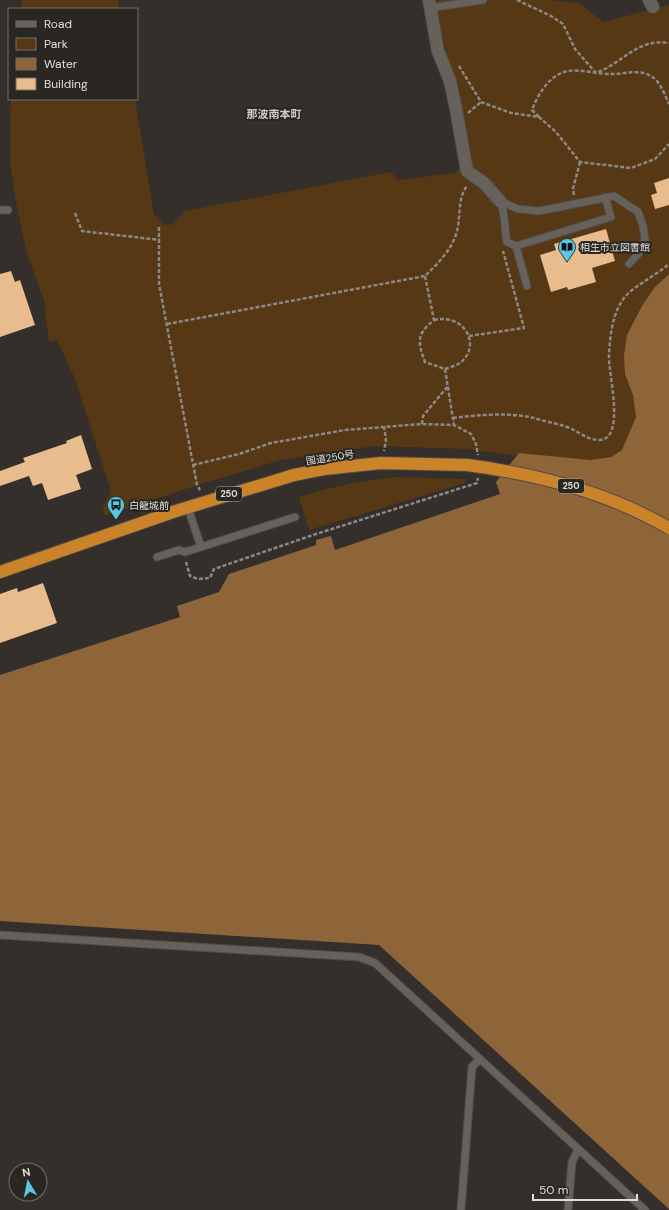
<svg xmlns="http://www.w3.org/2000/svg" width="669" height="1210" font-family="'DM Sans','Noto Sans JP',sans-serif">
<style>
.green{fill:#563815}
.water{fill:#8d6539}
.building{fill:#e8bc8d}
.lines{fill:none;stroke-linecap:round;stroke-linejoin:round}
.lane-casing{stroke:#4f4b47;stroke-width:9}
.street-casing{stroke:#4f4b47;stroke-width:14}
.highway-casing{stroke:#4f4b47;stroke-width:14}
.path{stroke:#8c8885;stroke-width:2.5;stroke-dasharray:4 2;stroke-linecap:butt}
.lane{stroke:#67615c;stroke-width:7}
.street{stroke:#67615c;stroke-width:12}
.highway{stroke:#ca8329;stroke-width:12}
.highway-bridge-casing{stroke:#4f4b47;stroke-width:14;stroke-linecap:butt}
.highway-bridge{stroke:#ca8329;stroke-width:12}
.labels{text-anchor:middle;stroke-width:4;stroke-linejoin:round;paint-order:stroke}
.shield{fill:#2a2621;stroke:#a9a6a2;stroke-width:1}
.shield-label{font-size:9px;font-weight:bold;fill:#e0ddda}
.poi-label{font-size:10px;fill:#e0ddda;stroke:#2a2621;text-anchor:start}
.street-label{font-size:10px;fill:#e0ddda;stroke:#2a2621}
.neighbourhood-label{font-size:11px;font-weight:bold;fill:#d1cac4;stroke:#2a2621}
</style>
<rect width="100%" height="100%" fill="#342f2b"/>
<!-- green -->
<path class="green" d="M22 0H118L119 9H21Z
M435 0H551L579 3 603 22 669 5V274L655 287 625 374C634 396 641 413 630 435 627 440 625 448 621 451 600 468 544 455 519 453L518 456 467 449 374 446 281 460 204 483 104 516 103 508 111 491 75 379 57 340 49 342 44 301 26 250 16 203 10 161 11 99H135L154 214 163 224 172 225 185 211 391 172 398 180 455 173 470 156C460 103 445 52 435 0Z
M396 477 465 479V483L309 530 299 497C331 487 363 480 396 477Z"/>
<!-- water -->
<path class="water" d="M669 274V1209L379 945 0 921V675L180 617 177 606 219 592 229 574 316 545V540L331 536 335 550 500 494 496 482 519 453 590 460 611 457 622 450 636 417 633 395 625 374 624 356 627 335 642 306 655 287Z"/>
<!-- building -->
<path class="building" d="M669 178V205L655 209 651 195 657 193 654 183Z
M606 229 615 261 592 268 596 282 568 290 567 287 551 292 540 255 556 250 554 244Z
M11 271 15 282 20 280 35 325 0 337V274Z
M81 435 92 469 76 475 81 489 48 500 42 483 33 486 29 476 0 486V471L25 462 23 458 67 443 66 441Z
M43 583 57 623 0 643V594L17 588 18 592Z"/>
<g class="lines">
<defs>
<path id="lane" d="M430 8 483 0
M500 201 518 209 539 211 614 196 638 212 643 226 645 240 639 253 629 264
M500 201C506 214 504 228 507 242L516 246 611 217 605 197
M0 210H8
M516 246 527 286
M188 508 201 547
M157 557 179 550 185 552 201 547 295 517
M0 935 359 957 375 963 645 1210
M461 1210 472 1067 479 1060
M568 1210 572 1162 578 1150"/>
<path id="street" d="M429 0 438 51 450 81 456 109 467 171 484 183 500 201
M649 0 653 7"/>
<path id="highway" d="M0 572 176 511 294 475 324 469 381 463 467 465"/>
</defs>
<!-- lane casing -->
<use href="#lane" class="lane-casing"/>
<!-- street casing -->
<use href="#street" class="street-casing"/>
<!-- highway casing -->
<use href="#highway" class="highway-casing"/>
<!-- path -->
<path class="path" d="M517 0 551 16 563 24 575 49 596 73C623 63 637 38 669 43
M459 66 481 102 511 113 539 117 556 132 580 162 631 168 655 159 669 144
M468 113 481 102
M539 117 532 110C538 94 550 74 568 71 580 69 599 74 611 74 625 74 639 69 651 76 660 81 665 95 669 104
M574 195 573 189 580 162
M75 213 82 231 160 240
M159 227V284L197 485 200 490
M425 276 434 320C417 334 417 341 425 362L445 369 454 425
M434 320C465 313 482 346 460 363 456 366 450 367 445 369
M167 324 425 276C436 265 449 253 455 237 462 221 456 200 467 186
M469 336 524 328 503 251
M453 418C476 415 511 412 534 418 546 422 561 424 572 429 582 434 588 440 600 440 626 438 608 373 609 356 610 333 613 305 632 290 644 281 657 274 669 264
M422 424 423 416 448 386
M384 426 386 440 384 451
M193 465 239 454 271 443 345 430 422 424 454 425 471 434 476 444 478 455
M186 562 190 576 198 579 210 578 214 569 313 535 477 483 478 478"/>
<!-- lane -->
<use href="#lane" class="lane"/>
<!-- street -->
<use href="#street" class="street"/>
<!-- highway -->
<use href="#highway" class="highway"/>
<defs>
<path id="highway-bridge" d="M467 465C537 474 607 492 669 528"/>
</defs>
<!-- highway-bridge casing -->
<use href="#highway-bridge" class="highway-bridge-casing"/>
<!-- highway-bridge -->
<use href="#highway-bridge" class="highway-bridge"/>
</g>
<!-- icons -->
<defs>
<symbol id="library-pin" viewBox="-11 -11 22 30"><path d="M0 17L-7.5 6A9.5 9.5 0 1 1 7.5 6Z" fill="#59c8e5" stroke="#2a2621"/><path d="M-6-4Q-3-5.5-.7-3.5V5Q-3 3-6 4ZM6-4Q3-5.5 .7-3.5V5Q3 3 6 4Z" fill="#111"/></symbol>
<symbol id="bus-pin" viewBox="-11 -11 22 30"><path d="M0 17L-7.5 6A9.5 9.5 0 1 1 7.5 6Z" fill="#59c8e5" stroke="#2a2621"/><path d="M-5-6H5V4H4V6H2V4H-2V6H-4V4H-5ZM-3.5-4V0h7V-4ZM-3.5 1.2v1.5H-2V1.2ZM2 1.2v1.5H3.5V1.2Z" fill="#111"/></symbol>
</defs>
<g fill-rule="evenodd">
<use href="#library-pin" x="557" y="237" width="20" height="27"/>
<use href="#bus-pin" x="106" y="495" width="20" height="27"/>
</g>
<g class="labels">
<!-- shield labels -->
<g class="shield">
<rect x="558" y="479" width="26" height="14" rx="3"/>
<rect x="216" y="487" width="26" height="14" rx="3"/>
</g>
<g class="shield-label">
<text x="571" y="489">250</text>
<text x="229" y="497">250</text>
</g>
<!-- poi labels -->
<g class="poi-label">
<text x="580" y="251">相生市立図書館</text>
<text x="129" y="509">白龍城前</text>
</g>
<!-- street labels -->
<g class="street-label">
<text transform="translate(330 457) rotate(-9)" y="4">国道250号</text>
</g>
<!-- neighbourhood labels -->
<g class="neighbourhood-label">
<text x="274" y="118">那波南本町</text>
</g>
</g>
<!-- legend -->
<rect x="8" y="8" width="130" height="92" fill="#2a2621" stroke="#736f6b"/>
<rect x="16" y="21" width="20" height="6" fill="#67615c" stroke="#736f6b"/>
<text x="44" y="28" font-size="12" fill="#e0ddda">Road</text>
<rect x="16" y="38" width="20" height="12" fill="#563815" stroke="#736f6b"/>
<text x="44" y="48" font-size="12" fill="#e0ddda">Park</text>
<rect x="16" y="58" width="20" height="12" fill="#8d6539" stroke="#736f6b"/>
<text x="44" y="68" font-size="12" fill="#e0ddda">Water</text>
<rect x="16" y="78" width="20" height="12" fill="#e8bc8d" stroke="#736f6b"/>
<text x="44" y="88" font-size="12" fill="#e0ddda">Building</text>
<!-- north arrow -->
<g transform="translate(28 1182) rotate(350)"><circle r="19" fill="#2a2621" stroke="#736f6b"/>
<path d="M0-3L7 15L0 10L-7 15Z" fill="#59c8e5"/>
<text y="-6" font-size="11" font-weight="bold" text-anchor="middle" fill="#e0ddda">N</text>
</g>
<!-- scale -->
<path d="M533 1194v6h104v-6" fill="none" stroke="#e0ddda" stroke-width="2"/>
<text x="539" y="1194" font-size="12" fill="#e0ddda" stroke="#2a2621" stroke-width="3" paint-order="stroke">50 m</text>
</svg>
